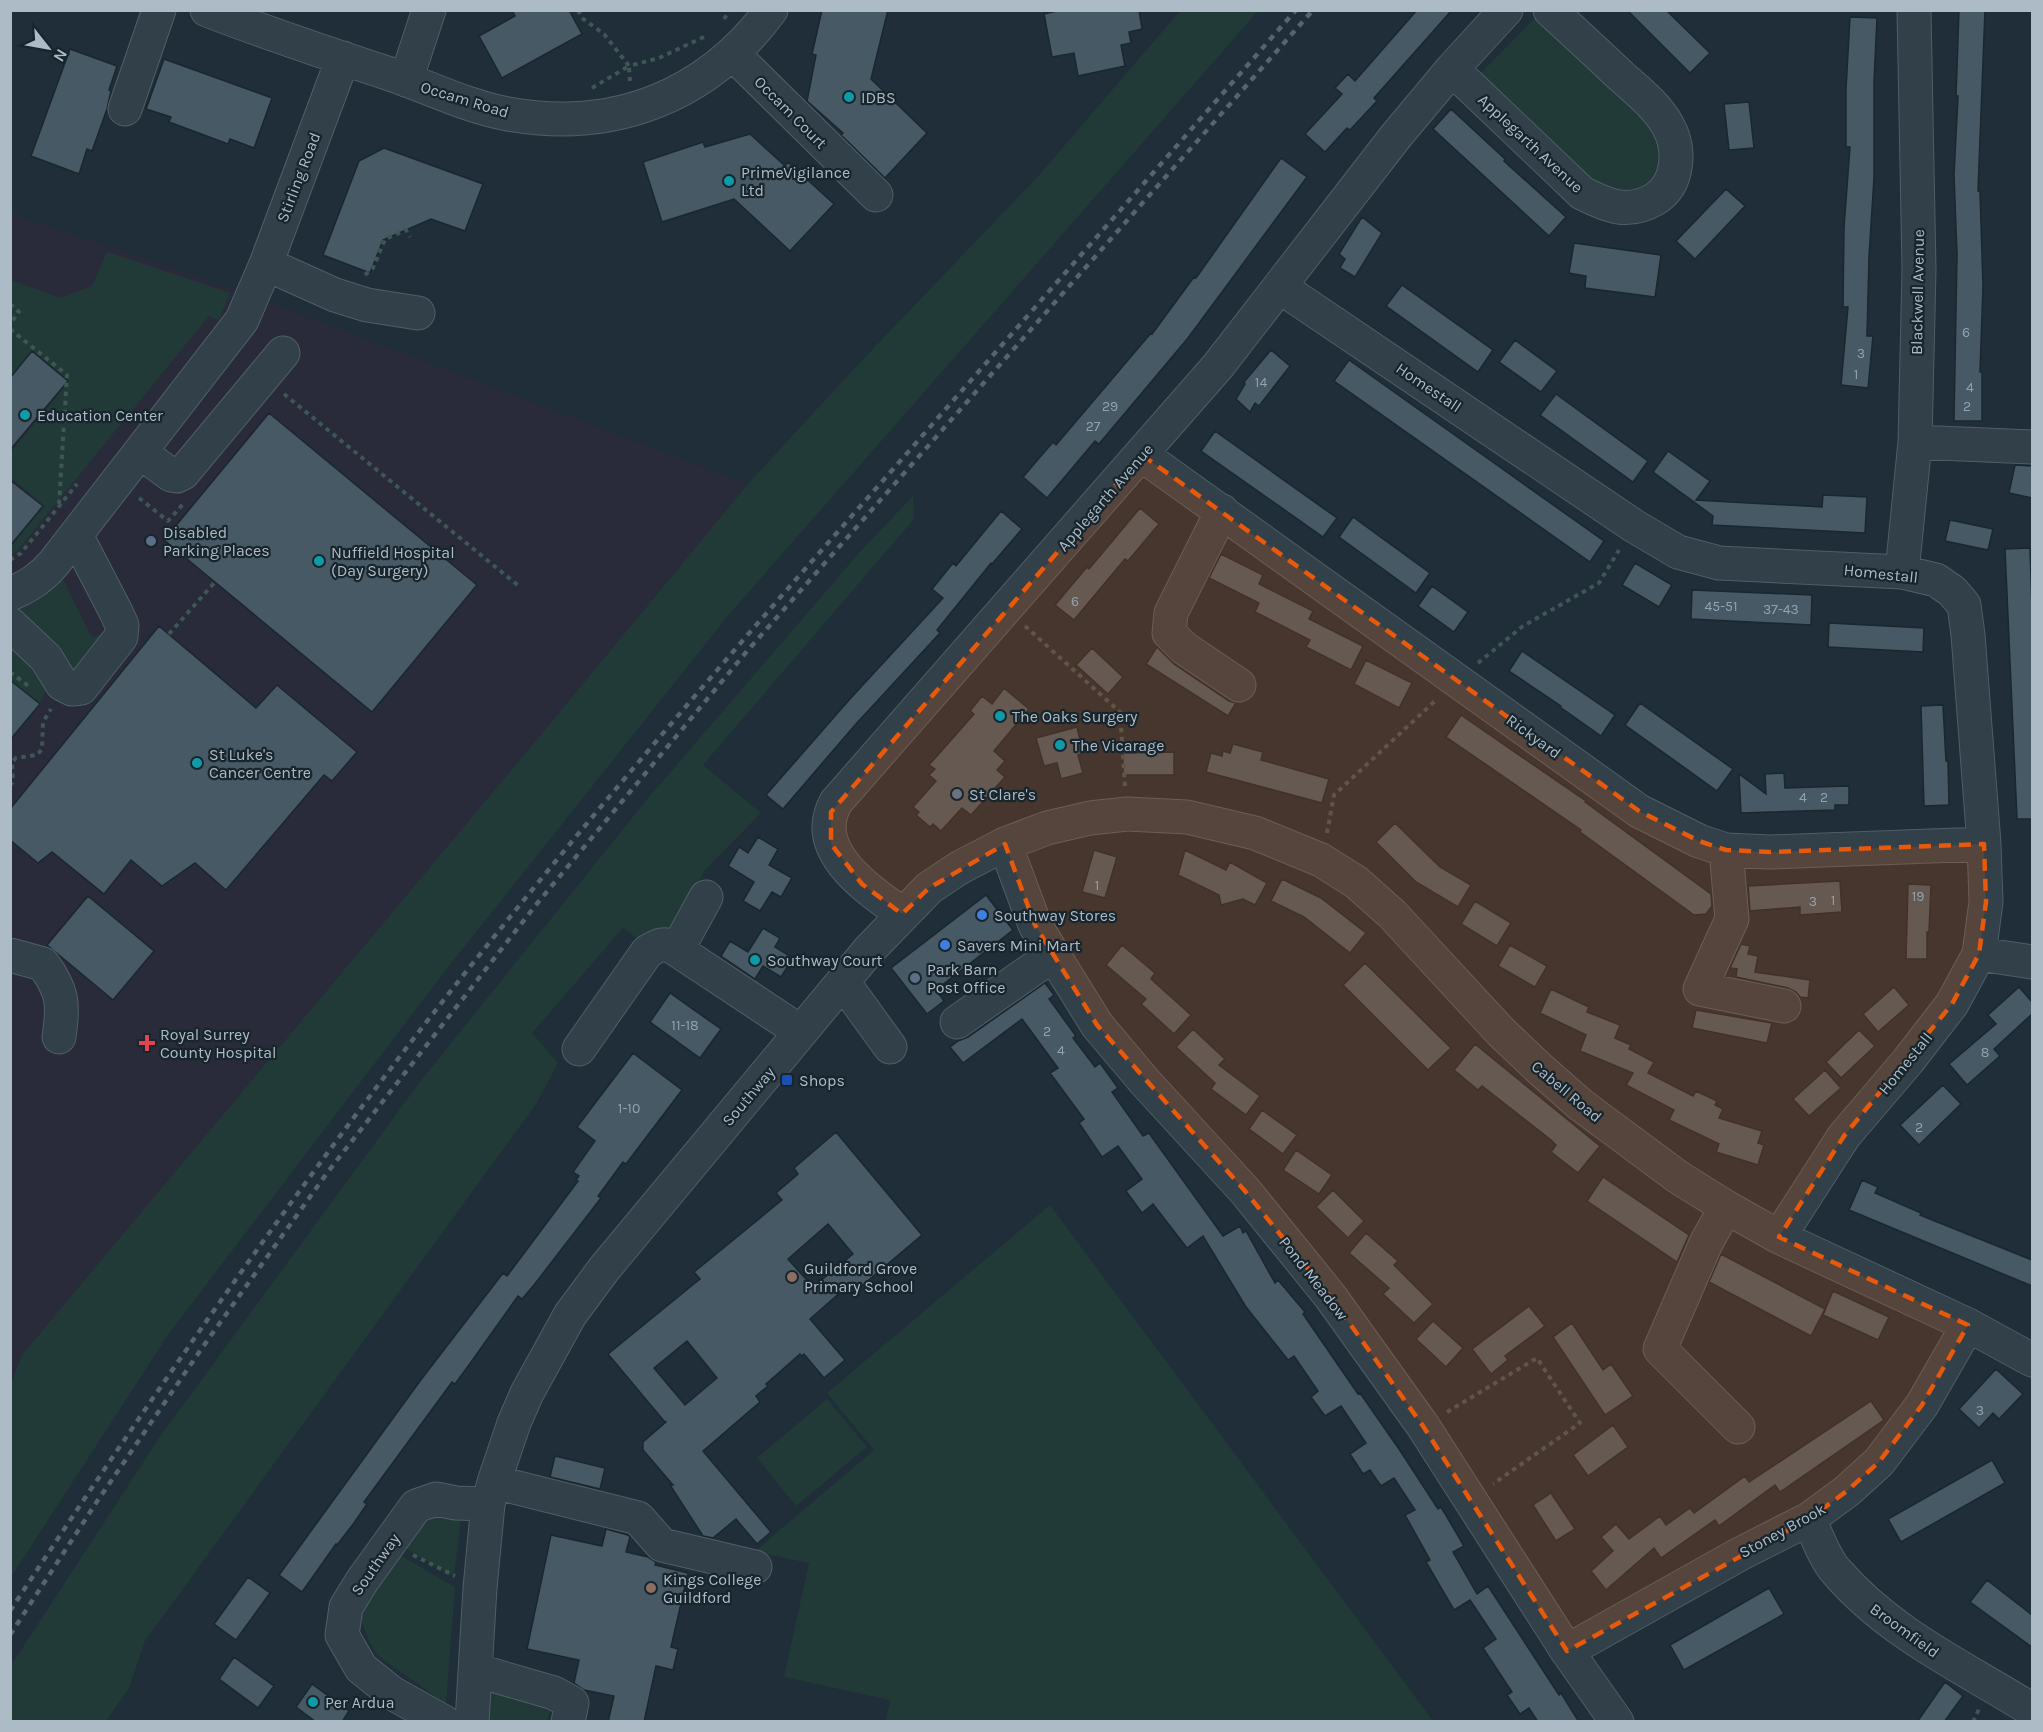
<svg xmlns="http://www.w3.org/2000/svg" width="2043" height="1732" font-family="Karla,sans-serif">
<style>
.medical{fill:#2a2b3a}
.green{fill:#213a38}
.building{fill:#465965;stroke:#1a272f;stroke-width:1.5;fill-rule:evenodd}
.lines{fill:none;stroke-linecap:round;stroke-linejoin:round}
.minor-casing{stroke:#505e67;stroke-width:35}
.path{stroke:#3e5654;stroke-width:4;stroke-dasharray:4.5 4.5;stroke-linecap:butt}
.minor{stroke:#324049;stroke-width:33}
.rail{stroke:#546570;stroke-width:4.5;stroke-dasharray:6 6;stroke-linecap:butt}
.marked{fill:#e8590c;fill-opacity:0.2;stroke:#e8590c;stroke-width:4.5;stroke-dasharray:12 8;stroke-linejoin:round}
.culture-dot{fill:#0f9aa8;stroke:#18252d;stroke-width:2}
.service-dot{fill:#5c6f8a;stroke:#18252d;stroke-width:2}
.worship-dot{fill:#6b7280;stroke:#18252d;stroke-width:2}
.shop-dot{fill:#3f7fe0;stroke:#18252d;stroke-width:2}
.health-dot{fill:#e0444e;stroke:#18252d;stroke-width:2}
.transit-dot{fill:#1a4fb4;stroke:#18252d;stroke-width:2}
.education-dot{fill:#8d6e63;stroke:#18252d;stroke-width:2}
.labels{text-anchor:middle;stroke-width:4.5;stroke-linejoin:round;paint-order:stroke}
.number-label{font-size:14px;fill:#92a2ae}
.poi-label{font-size:16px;fill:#acbbc6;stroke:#18252d;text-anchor:start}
.street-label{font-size:16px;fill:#acbbc6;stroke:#18252d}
</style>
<rect width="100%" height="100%" fill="#1f2e38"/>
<!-- medical -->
<path class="medical" d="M11 213 253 296 748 484 544 731 22 1355 11 1383Z"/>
<!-- green -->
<path class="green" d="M1180 11H1258L727 617 445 971 168 1335 11 1577V1384L22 1355 544 731 748 484 850 373 1041 173Z
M1539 14 1652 126 1665 157 1653 189 1626 202 1591 190 1475 79Z
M107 252 230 293 219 320 209 316 18 550 11 555V543L13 544 44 506 11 478V452L69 381 32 350 11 377V280L61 298 92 286Z
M913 496 914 519 703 765 761 813 705 870 655 951 623 928 532 1033 558 1063 536 1104 145 1641 129 1688 106 1721H11L10 1667 161 1435 419 1083 644 803 858 554Z
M61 568 67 574 62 577 92 638 112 629 85 669 69 672 15 617V604Z
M10 641 45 675V691L38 710 11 687Z
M1050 1205 1433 1721H886L890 1700 784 1677 809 1563 754 1552 874 1450 827 1393Z
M827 1399 867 1447 796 1506 757 1458Z
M462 1510 454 1577 403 1547 427 1515Z
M398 1554 455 1587 446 1704 377 1655 369 1641 362 1623V1605Z
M491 1685 551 1707 547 1721 489 1722Z"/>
<!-- building -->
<path class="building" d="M512 10H569L582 34 502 78 479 36 515 16Z
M822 10H888L871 79 927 133 885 178 841 135 843 133 807 101 816 55 812 54Z
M1061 10H1139L1142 29 1129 32 1131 43 1121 45 1125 66 1078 76 1074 53 1052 57 1044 14Z
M1417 10H1452L1374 98 1377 101 1350 130 1347 128 1325 152 1305 134 1342 94 1335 88 1348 74 1355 81Z
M1627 10H1666L1710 53 1690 73Z
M1959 10H1985L1978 191H1980L1983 286 1980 372H1982V421H1954L1957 254 1954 175 1958 96H1956Z
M1850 17 1877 18 1874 82V178L1869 257 1867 336H1873L1868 388 1841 385 1848 307H1843L1844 227 1850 147H1846V89Z
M70 49 117 66 109 90 111 91 107 109 92 151 87 149 79 174 31 156Z
M164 59 272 98 254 148 230 139 228 144 169 122 171 117 146 109Z
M1749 102 1754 148 1729 150 1724 104Z
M1451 109 1505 159 1504 161 1566 217 1549 236 1433 129Z
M750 134 785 166 788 162 834 204 790 251 734 199 662 222 643 162 703 142 705 147Z
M384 148 483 184 465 231 431 219 383 240 370 273 323 255 359 161Z
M1281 158 1307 177 1188 338 1099 444 1095 441 1047 498 1023 477 1053 442 1056 445 1151 333 1152 334 1194 277 1196 278Z
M1726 189 1745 206 1695 259 1676 241Z
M1362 217 1382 233 1355 277 1340 268 1345 259 1339 254Z
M1574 243 1661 255 1655 297 1585 288 1586 276 1569 273Z
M1402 285 1493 350 1478 372 1386 306Z
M1515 340 1557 371 1541 392 1499 362Z
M1271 350 1290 366 1259 406 1255 403 1250 412 1236 399 1245 384 1244 382Z
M32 351 68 381 10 450V378Z
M1349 360 1604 541 1590 562 1334 381Z
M1556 394 1648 461 1633 482 1540 415Z
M269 413 477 585 372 712 164 540Z
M1215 431 1337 518 1323 537 1201 451Z
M1668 451 1710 481 1696 500 1822 507 1823 495 1867 497 1865 533 1712 525 1713 516 1653 472Z
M2015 465 2032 466V498L2009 493Z
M10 480 43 506 10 546Z
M1140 508 1159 524 1128 561 1125 559 1074 620 1055 605 1087 567 1089 569Z
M1001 511 1022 529 992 564 991 563 937 630 940 633 855 725 783 809 766 795 849 700 943 598 932 589 953 563 956 566Z
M1353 517 1430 573 1416 593 1339 537Z
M1950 520 1993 529 1988 550 1945 541Z
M2030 548 2032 609V819H2017L2005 549Z
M1221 554 1263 575 1259 584 1313 611 1309 619 1363 646 1351 670 1306 647 1310 640 1255 612 1259 603 1209 578Z
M1635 563 1672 585 1659 607 1622 585Z
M1432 586 1468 612 1454 632 1418 606Z
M1692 590 1812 595 1811 625 1691 619Z
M1829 623 1924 628 1923 652 1828 647Z
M159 626 256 708 277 685 357 752 332 781 324 775 226 890 195 863 162 886 131 860 104 894 52 852 38 863 10 840V809Z
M1157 647 1174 664 1229 701 1236 703 1228 716 1146 664Z
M1092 648 1123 677 1108 694 1076 665Z
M1522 651 1615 715 1601 736 1560 707 1561 706 1509 671Z
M1366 660 1412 683 1399 708 1354 684Z
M10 680 40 704 10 740Z
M1004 688 1029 709 994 751 1005 761 997 770 1005 777 971 815 962 808 941 831 933 824 930 827 916 815 919 812 913 807 936 781 929 775 935 769 929 765 974 714 970 711 982 696 992 704Z
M1640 703 1733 769 1717 791 1625 725Z
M1943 705 1946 761H1948L1949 805 1924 806 1921 706Z
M1461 715 1586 801 1585 802 1711 894 1712 906 1706 914 1694 915 1580 832 1581 830 1446 737Z
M1077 727 1083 753 1078 755 1083 773 1061 779 1057 763 1044 766 1036 738Z
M1233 744 1263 752 1261 760 1329 779 1322 803 1206 772 1211 753 1222 756 1223 751 1230 753Z
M1174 752V775H1123V753Z
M1784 773 1785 788 1849 786V805H1835V810L1741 813 1739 774 1766 794 1765 774Z
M1395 823 1440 867 1471 885 1458 907 1416 882 1376 842Z
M758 837 778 849 769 865 792 878 781 897 772 892 760 911 743 901 754 882 728 866 739 847 748 853Z
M1094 850 1117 857 1105 898 1082 892Z
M1185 850 1226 870 1230 862 1267 883 1255 905 1243 899 1221 905 1219 895 1178 875Z
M1282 879 1321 898 1366 933 1350 953 1304 917 1271 901Z
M1840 881 1842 912 1800 915V907L1750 911 1748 886Z
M1908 884 1931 885 1929 932H1927V959H1906Z
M986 895 1013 930 936 990 944 1001 927 1014 891 968Z
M88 896 154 951 113 1000 47 945Z
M1475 901 1511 923 1497 946 1461 924Z
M763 928 780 938 775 947 793 958 781 977 763 966 755 979 721 956 730 941 748 952Z
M1741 944 1750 946 1748 954 1758 956 1755 972 1810 980 1808 998 1800 997 1796 992 1788 988 1736 977 1737 969 1730 968Z
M1122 945 1155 973 1151 979 1191 1015 1174 1034 1141 1004 1146 999 1106 965Z
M1510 945 1547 966 1535 987 1498 966Z
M1365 963 1451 1048 1428 1070 1343 985Z
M1045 983 1054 995 1049 999 1076 1036 1073 1038 1095 1067 1100 1063 1118 1088 1112 1092 1143 1136 1149 1133 1223 1236 1240 1226 1243 1233 1246 1231 1275 1283 1278 1280 1305 1312 1303 1314 1358 1394 1360 1393 1399 1449 1438 1509 1441 1507 1464 1546 1453 1552 1477 1594 1488 1586 1559 1695 1561 1693 1579 1722H1538L1529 1708 1520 1714 1507 1695 1512 1692 1483 1648 1496 1639 1470 1600 1454 1610 1426 1562 1430 1560 1405 1515 1415 1510 1394 1478 1381 1486 1370 1470 1363 1474 1350 1454 1366 1443 1341 1406 1325 1416 1311 1397 1318 1391 1294 1356 1288 1360 1246 1307 1203 1236 1187 1248 1153 1204 1142 1213 1126 1191 1142 1179 1118 1146 1102 1157 1079 1123 1084 1119 1050 1073 1058 1068 1022 1019 963 1063 950 1047 958 1041 968 1037Z
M1894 987 1909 1005 1878 1032 1863 1014Z
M2019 987 2032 1002V1014L1994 1049 2000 1056 1967 1085 1949 1064 1996 1024 1988 1015Z
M1551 989 1589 1007 1587 1012 1620 1025 1615 1038 1631 1045 1629 1049 1654 1062 1648 1073 1693 1096 1696 1091 1717 1101 1715 1105 1723 1109 1719 1118 1762 1131 1758 1143 1764 1145 1758 1165 1716 1152 1719 1144 1669 1120 1674 1110 1626 1085 1633 1073 1580 1051 1586 1035 1540 1013Z
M670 993 721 1029 700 1058 650 1022Z
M1696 1010 1772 1023 1767 1043 1692 1028Z
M1193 1029 1225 1059 1219 1065 1260 1096 1246 1115 1211 1089 1215 1083 1176 1047Z
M1859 1030 1875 1046 1841 1078 1826 1062Z
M1475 1044 1600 1146 1578 1173 1551 1152 1556 1145 1551 1140 1482 1086 1478 1090 1454 1070Z
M633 1053 682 1090 626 1164 623 1162 598 1196 601 1198 534 1285 522 1299 518 1296 469 1365 455 1384 452 1382 364 1502 367 1504 354 1523 337 1545 336 1544 302 1592 279 1575 420 1381 503 1273 507 1276 578 1181 576 1180 579 1176 573 1172 595 1141 577 1127Z
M1825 1070 1841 1088 1809 1116 1793 1099Z
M1943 1085 1961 1104 1919 1145 1900 1125Z
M1262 1110 1297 1135 1283 1154 1249 1129Z
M836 1132 922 1235 857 1290 851 1283 810 1319 845 1360 824 1378 804 1354 802 1356 800 1354 766 1384 768 1386 756 1396 760 1402 703 1451 771 1532 757 1544 736 1519 713 1538 703 1536 670 1485H673L643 1450V1442L666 1422 664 1421 608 1354 700 1279 694 1272 782 1200 776 1193 798 1174 794 1168ZM828 1224 853 1254 813 1287 788 1259ZM687 1341 717 1378 685 1405 654 1368Z
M1296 1150 1332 1175 1319 1194 1283 1170Z
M1603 1177 1689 1235 1677 1262 1587 1201Z
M1862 1180 1878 1187 1875 1193 1921 1213 1920 1215 2032 1260V1286L1849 1210Z
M1333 1190 1364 1221 1348 1238 1316 1207Z
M1366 1233 1398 1261 1394 1265 1433 1304 1414 1323 1383 1294 1389 1288 1349 1253Z
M1721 1254 1825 1309 1811 1336 1709 1282Z
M1833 1291 1889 1317 1878 1340 1823 1315Z
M1529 1306 1545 1326 1505 1356 1508 1360 1491 1374 1472 1349Z
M1433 1321 1463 1348 1446 1367 1416 1339Z
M1572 1323 1603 1370 1611 1364 1633 1396 1605 1415 1553 1337Z
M1996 1369 2023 1394 1999 1419 1993 1413 1979 1428 1959 1409Z
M1871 1401 1884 1420 1780 1492 1775 1485 1719 1526 1715 1520 1661 1558 1654 1548 1606 1590 1591 1571 1613 1551 1601 1537 1616 1524 1629 1539 1660 1516 1666 1525 1690 1508 1694 1513 1745 1476 1749 1482Z
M1613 1425 1628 1447 1588 1476 1573 1455Z
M555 1456 605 1468 600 1489 550 1477Z
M1992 1460 2005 1483 1901 1542 1888 1519Z
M1551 1493 1575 1529 1556 1541 1533 1505Z
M606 1529 628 1535 630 1537 626 1552 648 1557 656 1562 655 1565 688 1573 671 1647 678 1649 673 1670 656 1666 644 1722H608L614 1696 584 1690 574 1683 579 1660 527 1649 551 1535 602 1546Z
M248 1577 270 1593 236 1640 214 1624Z
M1987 1580 2032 1615V1647L1970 1602Z
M1769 1588 1784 1614 1684 1670 1670 1645Z
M234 1657 274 1686 258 1708 219 1679Z
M1945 1682 1963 1696 1944 1722H1917Z
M312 1684 349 1711 342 1722H316L296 1707Z"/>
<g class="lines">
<defs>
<path id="minor" d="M207 10C269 34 332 55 396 76 433 89 469 107 508 114 613 133 707 97 771 10
M733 54 876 195
M1452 69 1582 193C1608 206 1628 215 1655 199 1679 184 1681 149 1668 126 1657 106 1638 91 1621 76 1598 54 1574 32 1550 10
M406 80 429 10
M125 109 159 10
M266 264 335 295 367 305 418 313
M1280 287 1634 526 1678 552 1719 563 1902 572 1936 580 1952 591 1964 605 1968 635 1984 844 1986 902 1979 954 1952 1004 1908 1061 1844 1136 1779 1237
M1915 442 2032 447
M140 452 171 475 177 476 183 473 283 353
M1142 455 1639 811 1699 841 1726 850 1770 852 1984 844
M1222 511 1171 613 1169 633 1184 648 1239 685
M1902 572 1915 442 1919 270 1914 10
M10 594C29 586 41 578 54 563L242 320 266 264 343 58
M10 624 46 658 62 684 72 689 81 688 121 637 122 625 116 612 76 535
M1005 844 1035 925 1097 1025 1145 1082 1245 1191 1330 1296 1423 1426 1567 1651 1617 1722
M1726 850 1732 919 1700 989 1784 1006
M706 897 677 950 801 1032
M902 914C868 889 809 851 836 802L1218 366 1396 136 1452 69 1506 10
M1979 954 2032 962
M10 955 43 964C63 991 64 1004 59 1037
M843 982 890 1047
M957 1022 1053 955
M579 1049 647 952C658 945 665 941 677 950
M1726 1207 1706 1243 1660 1349 1738 1427
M494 1482 638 1518 662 1545 755 1567
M1809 1519C1816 1534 1825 1559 1836 1571 1890 1634 1964 1667 2032 1710
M1567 1651 1740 1554 1809 1519 1847 1491 1879 1462 1922 1405 1968 1325
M475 1670 554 1693 572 1703 568 1722
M444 1722 392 1693 361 1668 342 1635 346 1607 362 1581 416 1506 436 1499 456 1503 488 1504
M472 1722 480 1588 488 1504 494 1482 514 1423 527 1393 570 1315 604 1269 869 950 929 888 959 868 1005 844 1047 828 1090 818 1127 814 1187 817 1255 833 1321 860 1356 882 1392 914 1501 1032 1540 1069 1581 1105 1678 1177 1726 1207 1779 1237 1968 1325 2032 1360"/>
</defs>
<!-- minor casing -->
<use href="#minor" class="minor-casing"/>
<!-- path -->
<path class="path" d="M578 10 582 18 604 34 629 66 659 58 708 35
M724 19 730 10
M592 88 629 66 630 81
M365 275 373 268 385 239 406 230 410 237
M10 304 19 312 10 324
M10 329 67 375 59 505
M284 394 520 587
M139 498 168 521 184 503
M10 560 21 553 77 484
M1025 626 1120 712 1125 786
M169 634 215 582
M1478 663 1523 626 1599 583 1619 550
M10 672 31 688
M10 786 13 782 12 762 16 758 37 755 42 749 43 722 51 709
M1327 833 1334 795 1436 700
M1447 1412 1537 1358 1580 1423 1493 1484
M413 1555 455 1576
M1973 1722 1979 1709"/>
<!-- minor -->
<use href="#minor" class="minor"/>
<!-- rail -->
<path class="rail" d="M10 1611C140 1413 276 1217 421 1029 569 839 727 657 887 476 1023 321 1159 166 1296 10
M10 1635 96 1503 202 1348 327 1173 535 906 748 650 1313 10"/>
</g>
<!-- marked area -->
<path class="marked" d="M1142 455 1639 811 1699 841 1726 850 1770 852 1984 844 1986 902 1979 954 1952 1004 1844 1136 1779 1237 1968 1325 1922 1405 1879 1462 1847 1491 1809 1519 1567 1651 1423 1426 1330 1296 1245 1191 1097 1025 1035 925 1005 844 929 888 902 914 862 884 831 844V812Z"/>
<!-- markers -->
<g class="culture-dot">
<circle cx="849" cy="97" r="6"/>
<circle cx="729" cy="181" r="6"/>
<circle cx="25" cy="415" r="6"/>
<circle cx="319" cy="561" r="6"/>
<circle cx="1000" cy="716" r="6"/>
<circle cx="1060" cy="745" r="6"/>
<circle cx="197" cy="763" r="6"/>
<circle cx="755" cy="960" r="6"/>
<circle cx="313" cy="1702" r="6"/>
</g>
<g class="service-dot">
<circle cx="151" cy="541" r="6"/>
<circle cx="915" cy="978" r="6"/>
</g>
<circle class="worship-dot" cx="957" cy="794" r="6"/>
<g class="shop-dot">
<circle cx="982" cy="915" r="6"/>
<circle cx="945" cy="945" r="6"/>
</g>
<path class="health-dot" d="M144 1034h6v6h6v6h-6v6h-6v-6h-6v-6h6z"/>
<rect class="transit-dot" x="781" y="1074" width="12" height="12" rx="3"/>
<g class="education-dot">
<circle cx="792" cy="1277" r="6"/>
<circle cx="651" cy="1588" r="6"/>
</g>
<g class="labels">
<!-- number labels -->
<g class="number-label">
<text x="1966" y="337">6</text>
<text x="1861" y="358">3</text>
<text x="1856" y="379">1</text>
<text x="1261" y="387">14</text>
<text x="1970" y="392">4</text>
<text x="1110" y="411">29</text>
<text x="1967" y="411">2</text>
<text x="1093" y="431">27</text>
<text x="1075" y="606">6</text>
<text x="1721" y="611">45-51</text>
<text x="1781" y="614">37-43</text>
<text x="1803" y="802">4</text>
<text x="1824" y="802">2</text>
<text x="1097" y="890">1</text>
<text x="1918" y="901">19</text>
<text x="1833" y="905">1</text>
<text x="1813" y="906">3</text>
<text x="685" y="1030">11-18</text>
<text x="1047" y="1036">2</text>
<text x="1061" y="1055">4</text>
<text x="1985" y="1057">8</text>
<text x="629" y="1113">1-10</text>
<text x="1919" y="1132">2</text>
<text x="1980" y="1415">3</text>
</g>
<!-- poi labels -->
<g class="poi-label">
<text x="861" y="103">IDBS</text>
<text x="741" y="178">PrimeVigilance<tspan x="741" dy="18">Ltd</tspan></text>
<text x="37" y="421">Education Center</text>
<text x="163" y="538">Disabled<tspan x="163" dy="18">Parking Places</tspan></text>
<text x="331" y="558">Nuffield Hospital<tspan x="331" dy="18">(Day Surgery)</tspan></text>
<text x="1012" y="722">The Oaks Surgery</text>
<text x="1072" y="751">The Vicarage</text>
<text x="209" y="760">St Luke's<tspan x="209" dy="18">Cancer Centre</tspan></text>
<text x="969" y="800">St Clare's</text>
<text x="994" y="921">Southway Stores</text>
<text x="957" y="951">Savers Mini Mart</text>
<text x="767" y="966">Southway Court</text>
<text x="927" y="975">Park Barn<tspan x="927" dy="18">Post Office</tspan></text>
<text x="160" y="1040">Royal Surrey<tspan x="160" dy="18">County Hospital</tspan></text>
<text x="799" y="1086">Shops</text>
<text x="804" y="1274">Guildford Grove<tspan x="804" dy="18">Primary School</tspan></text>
<text x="663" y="1585">Kings College<tspan x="663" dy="18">Guildford</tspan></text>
<text x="325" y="1708">Per Ardua</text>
</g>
<!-- street labels -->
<g class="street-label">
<text transform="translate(465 99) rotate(17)" y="6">Occam Road</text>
<text transform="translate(791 112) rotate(45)" y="6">Occam Court</text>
<text transform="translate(1531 143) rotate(43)" y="6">Applegarth Avenue</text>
<text transform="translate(298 177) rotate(-69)" y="6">Stirling Road</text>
<text transform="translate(1917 292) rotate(-89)" y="6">Blackwell Avenue</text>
<text transform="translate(1429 387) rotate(34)" y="6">Homestall</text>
<text transform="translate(1105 497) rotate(-49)" y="6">Applegarth Avenue</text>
<text transform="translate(1881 573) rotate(6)" y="6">Homestall</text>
<text transform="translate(1534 736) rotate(36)" y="6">Rickyard</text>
<text transform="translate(1905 1063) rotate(-51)" y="6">Homestall</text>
<text transform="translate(1567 1091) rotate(40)" y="6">Cabell Road</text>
<text transform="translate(748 1096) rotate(-50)" y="6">Southway</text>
<text transform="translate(1314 1278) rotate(52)" y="6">Pond Meadow</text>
<text transform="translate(1782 1530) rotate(-29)" y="6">Stoney Brook</text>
<text transform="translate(375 1564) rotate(-55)" y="6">Southway</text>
<text transform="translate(1905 1630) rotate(36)" y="6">Broomfield</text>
</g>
</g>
<!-- border -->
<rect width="2043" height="1732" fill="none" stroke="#acbbc6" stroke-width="24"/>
<!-- north arrow -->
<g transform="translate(48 48) rotate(121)" stroke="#18252d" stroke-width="4.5" paint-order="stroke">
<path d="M0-4.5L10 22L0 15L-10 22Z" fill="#acbbc6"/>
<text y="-9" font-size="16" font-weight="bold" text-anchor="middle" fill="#acbbc6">N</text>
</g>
</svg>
